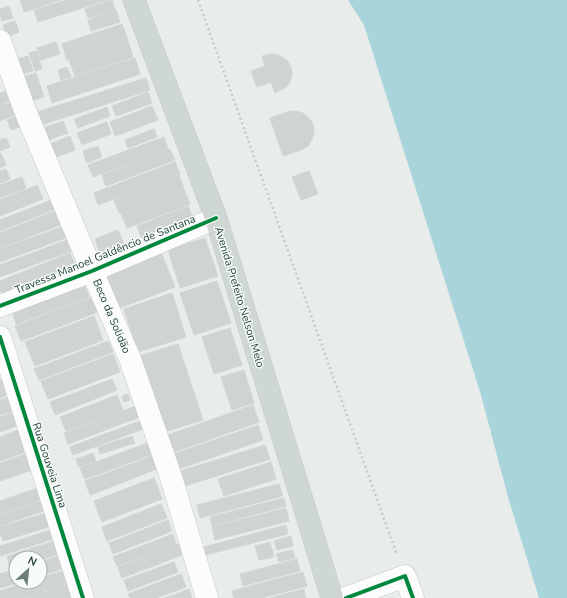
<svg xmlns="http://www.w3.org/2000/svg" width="567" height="598" font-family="'Nunito Sans',sans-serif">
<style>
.water{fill:#a9d4db}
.building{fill:#cfd4d2;stroke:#d1d6d4}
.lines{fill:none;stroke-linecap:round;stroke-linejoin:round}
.minor-casing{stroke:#c5cac8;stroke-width:23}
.major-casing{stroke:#c3ccc9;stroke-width:23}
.path{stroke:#c3ccca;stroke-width:2.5;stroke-dasharray:2 3;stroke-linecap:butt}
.minor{stroke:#fcfcfc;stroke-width:22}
.major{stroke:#cfd7d5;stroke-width:22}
.cycleway-casing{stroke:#f7fbf9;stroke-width:6}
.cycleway{stroke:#00873e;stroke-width:4}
.labels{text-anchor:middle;stroke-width:3;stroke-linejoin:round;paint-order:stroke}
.street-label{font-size:11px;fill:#24423a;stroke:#f7fbf9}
</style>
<rect width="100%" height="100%" fill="#e8edeb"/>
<!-- water -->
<path class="water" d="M348 0H567V598H539L508 497 481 395 364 25Z"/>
<!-- building -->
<path class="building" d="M20 0H60L24 12Z
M66 0H108L38 22 34 10Z
M112 0 115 10 88 18 85 9Z
M9 6 13 18 2 21 0 14V9Z
M116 10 120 22 91 31 88 20Z
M15 21 19 32 7 37 3 25Z
M122 24 128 40 67 60 62 44Z
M128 41 133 57 75 76 69 60Z
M56 42 60 54 41 60 37 48Z
M37 51 42 69 35 71 29 53Z
M273 54 280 56 287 60 291 67 292 75 290 82 285 88 275 93 271 82 257 87 251 71 265 66 262 56Z
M28 56 33 71 19 75 14 60Z
M135 58 140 74 52 103 47 86Z
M67 67 71 77 61 80 58 70Z
M36 73 44 97 28 102 20 78Z
M146 78 150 90 38 126 34 113Z
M5 91 9 101 0 105V93Z
M148 92 152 103 116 116 112 106Z
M17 100 22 112 0 121V106Z
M152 106 158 120 115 136 110 122Z
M107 107 110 116 78 128 74 119Z
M295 111 303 113 309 118 313 124 314 132 312 139 308 146 301 150 283 156 270 118 287 112Z
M24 113 28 124 11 130 7 120Z
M63 121 68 133 43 142 38 130Z
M107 122 111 134 82 145 77 133Z
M154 129 157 137 128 148 125 140Z
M70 136 75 150 51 159 45 146Z
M164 137 168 149 93 177 88 165Z
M6 138 10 147 0 151V140Z
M98 146 102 157 87 163 83 151Z
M170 149 175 160 106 186 102 175Z
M1 153 6 165 0 168V154Z
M175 162 180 174 98 205 94 193Z
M6 169 10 179 0 183V171Z
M309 171 318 194 301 200 292 177Z
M179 175 184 188 119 213 114 200Z
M22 177 26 188 0 198V185Z
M37 185 43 199 0 216V200Z
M184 189 190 204 127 228 121 213Z
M51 200 55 209 0 231V220Z
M188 206 194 223 143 242 137 226Z
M57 210 63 224 0 248V233Z
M70 224 74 235 0 262V249Z
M118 230 125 247 101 256 95 239Z
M75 237 80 248 0 277V265Z
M205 238 218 276 180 288 168 250Z
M161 252 175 287 117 309 103 274Z
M70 253 77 269 4 298 0 289V281Z
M217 281 231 323 194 335 180 293Z
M84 284 89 297 16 324 12 311Z
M172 293 186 337 138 352 124 309Z
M92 297 98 312 21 341 15 326Z
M94 316 103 340 35 366 25 342Z
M230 328 242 365 214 374 202 337Z
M108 341 113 352 39 380 34 369Z
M178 344 203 420 164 432 139 356Z
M113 354 120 372 48 399 41 381Z
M244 370 254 403 232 410 221 377Z
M4 378 10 394 0 398V380Z
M112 379 117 390 55 415 50 402Z
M128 394 130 400 124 402 122 396Z
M117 395 123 410 66 431 60 417Z
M9 397 14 411 0 415V400Z
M144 403 148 414 68 444 64 433Z
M253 405 259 422 172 453 165 436Z
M14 412 19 425 0 432V417Z
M148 418 151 426 73 455 70 447Z
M258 425 263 440 176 470 171 455Z
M18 430 26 452 0 461V437Z
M132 436 135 443 100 454 98 447Z
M153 441 158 452 85 479 80 468Z
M265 445 270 459 182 487 177 472Z
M93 453 96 461 79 467 76 459Z
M26 454 32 470 0 481V463Z
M152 456 157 469 90 495 85 481Z
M271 462 276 479 224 496 218 479Z
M154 478 162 499 102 522 94 501Z
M279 484 283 496 200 518 197 505Z
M41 487 45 498 0 514V501Z
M284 498 286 506 212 526 210 517Z
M46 499 49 509 0 526V515Z
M161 504 167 518 107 541 102 527Z
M286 508 289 521 215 540 212 527Z
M53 511 58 524 3 541 0 532V527Z
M168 520 172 531 113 554 109 543Z
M286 525 288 534 202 556 200 548Z
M57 528 60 537 0 556V546Z
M173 534 176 544 117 566 113 557Z
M291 536 293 546 277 550 274 541Z
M58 540 62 553 40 560V558H16V567L10 569 7 556Z
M186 541 190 552 122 578 118 567Z
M270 542 274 557 259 560 255 546Z
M293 550 295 558 279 562 276 554Z
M64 554 68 567 40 576V562Z
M297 559 300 571 243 586 240 574Z
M174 562 178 572 128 591 124 580Z
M16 569V582H21L0 588V574Z
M70 569 73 582 22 598H0V591L28 582H40V578Z
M303 572 307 586 262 598H234L232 591Z
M181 574 186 587 156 598H130L128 594Z
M73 583 77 596 70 598H25Z
M189 589 192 598H165Z
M304 589 306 598H270Z"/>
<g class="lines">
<defs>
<path id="minor" d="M0 41 24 108 92 271 130 359 171 477 207 598
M0 306 92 271 216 218
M0 337 83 598
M346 598 405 576 413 598"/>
<path id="major" d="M134 0 216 218 332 598"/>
</defs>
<!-- minor casing -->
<use href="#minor" class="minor-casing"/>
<!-- major casing -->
<use href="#major" class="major-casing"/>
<!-- path -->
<path class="path" d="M198 0 397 555"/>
<!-- minor -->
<use href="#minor" class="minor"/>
<!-- major -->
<use href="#major" class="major"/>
<defs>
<path id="cycleway" d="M0 306 92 271 216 218
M0 337 83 598
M346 598 405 576 413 598"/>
</defs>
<!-- cycleway casing -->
<use href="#cycleway" class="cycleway-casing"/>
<!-- cycleway -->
<use href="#cycleway" class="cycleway"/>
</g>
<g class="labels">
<!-- street labels -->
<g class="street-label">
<text transform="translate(105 254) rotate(-22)" y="4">Travessa Manoel Galdêncio de Santana</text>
<text transform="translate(240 297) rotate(73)" y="4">Avenida Prefeito Nelson Melo</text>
<text transform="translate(112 316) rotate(67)" y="4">Beco da Solidão</text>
<text transform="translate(50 465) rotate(72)" y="4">Rua Gouveia Lima</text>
</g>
</g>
<!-- north arrow -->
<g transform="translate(28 570) rotate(27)"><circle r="19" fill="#f7fbf9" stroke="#a3b1ad"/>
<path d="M0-3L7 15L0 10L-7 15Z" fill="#697e78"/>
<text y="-6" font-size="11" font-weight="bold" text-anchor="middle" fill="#24423a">N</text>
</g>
</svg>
